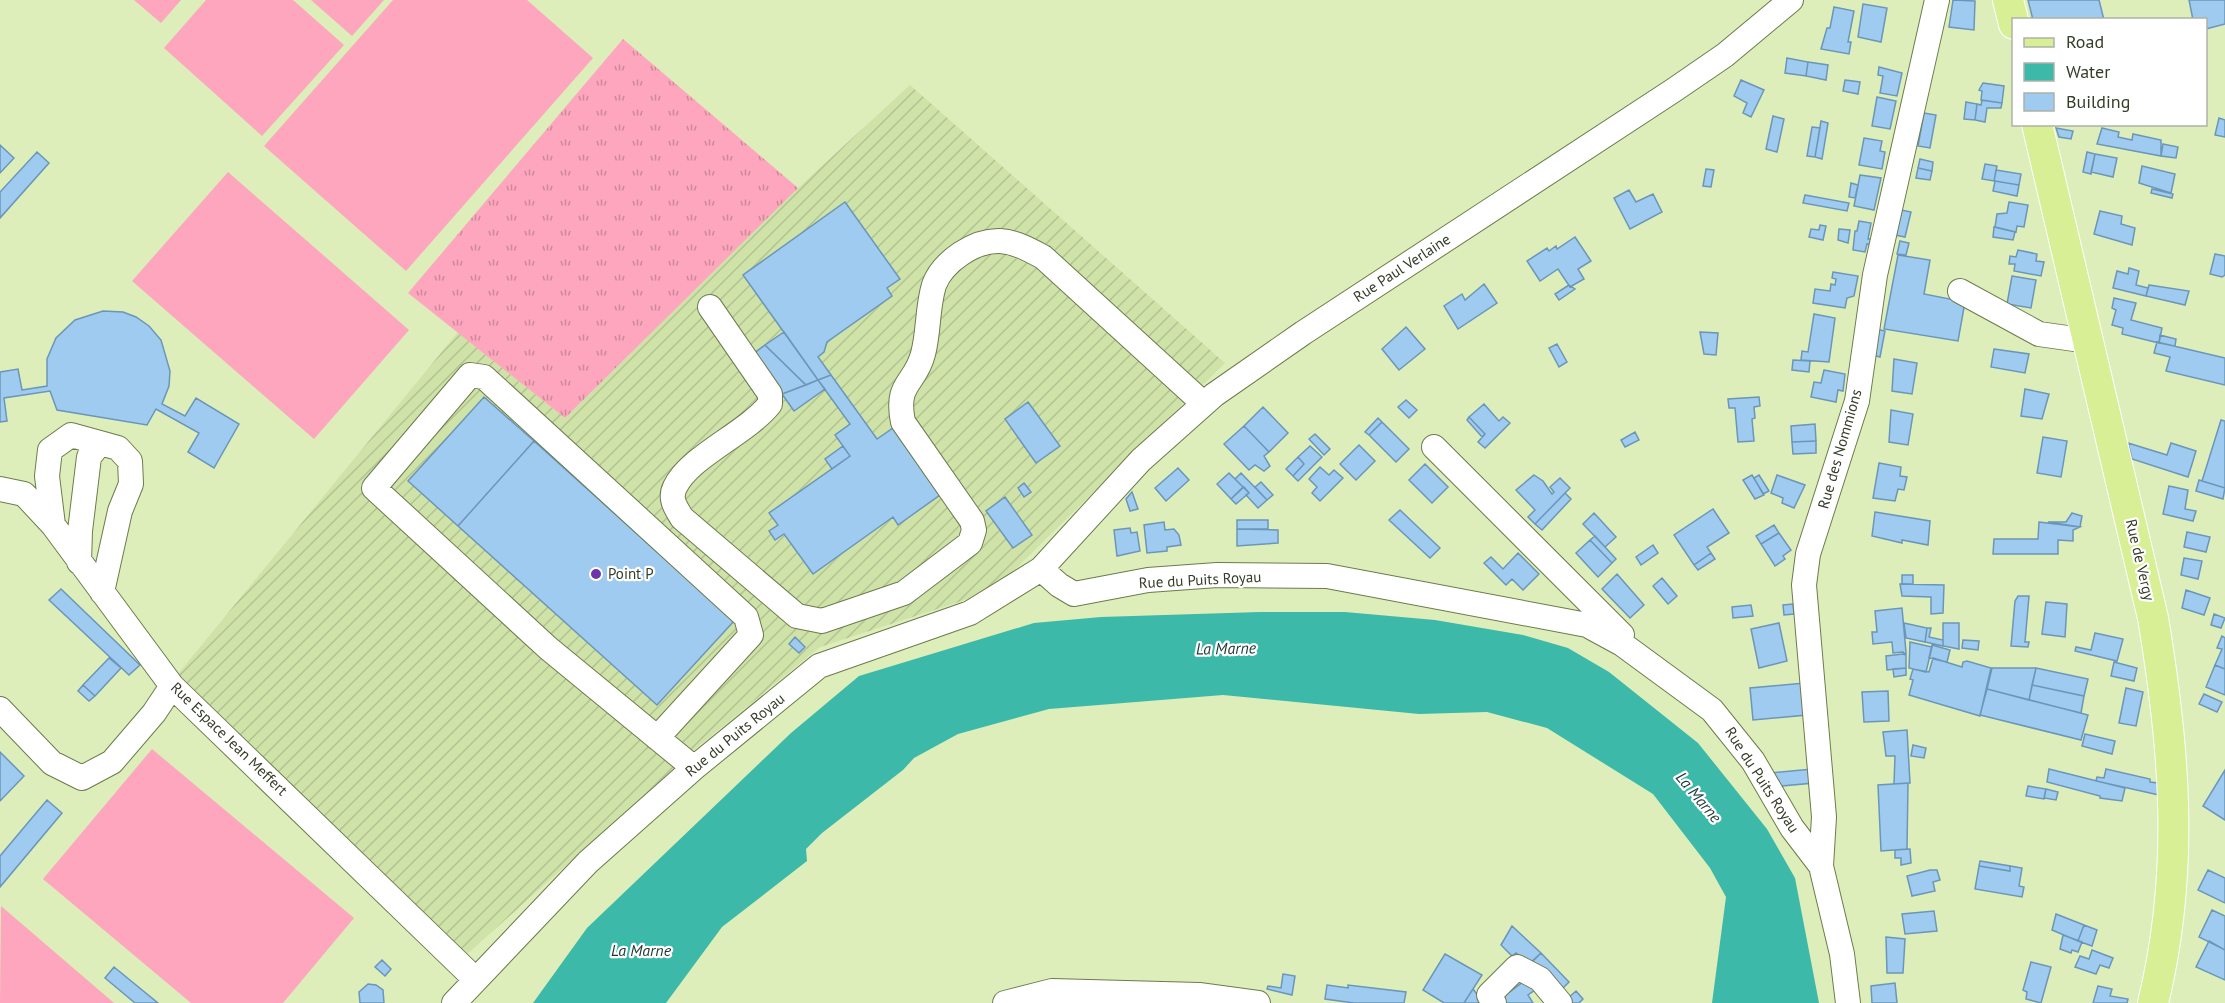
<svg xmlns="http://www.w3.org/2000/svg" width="2225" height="1003" font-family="'PT Sans',sans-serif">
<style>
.industrial{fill:url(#industrial-furrows)}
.grass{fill:url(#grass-tufts)}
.pitch{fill:#fda6bd}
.water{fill:#3cb9a9}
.building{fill:#9ecbef;stroke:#6b96b8;stroke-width:1.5}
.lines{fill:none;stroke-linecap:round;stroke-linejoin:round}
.minor-casing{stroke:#6c7b4c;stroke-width:26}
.major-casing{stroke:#fff;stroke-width:32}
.minor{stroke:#fff;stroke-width:24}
.major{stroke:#d8ef96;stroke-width:30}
.poi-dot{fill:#6e34aa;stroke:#fff;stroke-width:2}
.labels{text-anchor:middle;stroke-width:4.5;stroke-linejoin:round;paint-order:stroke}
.street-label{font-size:15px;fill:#353c28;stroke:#fff}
.poi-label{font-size:15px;fill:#353c28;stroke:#fff;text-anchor:start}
.water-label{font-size:16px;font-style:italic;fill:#1d3834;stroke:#fff}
</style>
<defs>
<pattern id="industrial-furrows" width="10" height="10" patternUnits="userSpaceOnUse" patternTransform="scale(1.5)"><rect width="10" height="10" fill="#cfe2a8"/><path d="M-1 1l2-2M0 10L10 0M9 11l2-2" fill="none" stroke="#b2c391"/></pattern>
<pattern id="grass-tufts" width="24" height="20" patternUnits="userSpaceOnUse" patternTransform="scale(1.5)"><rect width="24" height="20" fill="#fda6bd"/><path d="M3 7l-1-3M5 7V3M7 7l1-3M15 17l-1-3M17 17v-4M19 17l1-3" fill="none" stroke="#ce889a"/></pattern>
</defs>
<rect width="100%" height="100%" fill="#ddeeba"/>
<!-- industrial -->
<path class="industrial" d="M910 85 1225 363 993 591 820 647 700 745 465 956 178 674 458 332 565 418 798 188Z"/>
<!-- grass -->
<path class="grass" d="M623 39 798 188 565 418 408 293Z"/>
<!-- pitch -->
<path class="pitch" d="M134 0H181L161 23Z
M206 0H293L344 45 262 136 164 48Z
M311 0H384L352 36Z
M393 0H527L593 58 406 271 264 146Z
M228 172 409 330 314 439 132 281Z
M152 749 354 918 283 1003H191L43 879Z
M1 906 114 1003H0Z"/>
<!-- water -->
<path class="water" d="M1260 612H1345L1435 620 1523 635 1568 648 1609 672 1698 743 1767 829 1795 878 1819 1003H1712L1726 897 1710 868 1653 794 1547 728 1487 712 1419 714 1223 695 1049 709 958 734 914 758 903 770 822 833 806 849 807 861 722 927 666 1003H533L587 928 791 733 859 676 1034 623 1101 617Z"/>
<!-- building -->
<path class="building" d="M1953 0 1975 1 1974 30 1949 27Z
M2028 0H2099L2104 20H2033Z
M2189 0H2225V24L2206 29V20H2193Z
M1863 4 1887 8 1881 42 1858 37Z
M1834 7 1854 11 1848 42H1851L1849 54 1821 49 1827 28H1830Z
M1787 58 1808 62 1806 76 1785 73Z
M1808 62 1828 65 1826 80 1806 76Z
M1879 67 1902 73 1897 96 1880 93 1883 76 1878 75Z
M1741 80 1764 90 1751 117 1743 113 1747 103 1734 96Z
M1845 80 1860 82 1858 94 1843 91Z
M1983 83 2004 86 2002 103 1981 100 1982 91 1979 90Z
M1877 97 1896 101 1890 129 1872 126Z
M1982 100 2002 103 2001 108H1987L1985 122 1975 120 1977 104 1981 105Z
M1966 102 1977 104 1975 120 1964 119Z
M1924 113 1936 115 1930 148 1918 146Z
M1773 116 1784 119 1777 152 1766 149Z
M2219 118 2225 120V137L2215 135Z
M1821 121 1828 123 1822 159 1815 157Z
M1812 127 1820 128 1815 157 1807 156Z
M2056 128 2073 131 2071 139 2059 137Z
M2102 128 2119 132 2118 137 2132 140 2133 134 2161 140V156L2097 144Z
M1864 138 1882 141 1880 151 1885 152 1882 169 1859 165Z
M2163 144 2178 147 2176 158 2161 156Z
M0 145 14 158 0 173Z
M37 152 49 163 0 218V192Z
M2087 152 2095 154 2091 174 2083 172Z
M2095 154 2117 158 2113 177 2091 172Z
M1920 159 1933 162 1932 171 1918 168Z
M1985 164 1997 166 1994 181 1982 179Z
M2142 166 2175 174 2171 193 2139 183Z
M1918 168 1932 171 1930 180 1916 178Z
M1706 169 1714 170 1711 187 1703 186Z
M1996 170 2021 174 2019 185 1994 181Z
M1860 175 1881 178 1874 210 1854 206Z
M1995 181 2019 185 2017 196 1993 191Z
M1851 183 1858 185 1855 198 1849 197Z
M2152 189 2173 194 2172 198 2151 193Z
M1629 190 1636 202 1653 194 1662 212 1630 229 1614 198Z
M1805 195 1849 203 1847 211 1803 203Z
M845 202 900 279 887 288 892 296 827 342 824 352 818 357 831 375 818 380 743 275Z
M2009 202 2028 205 2024 227 2017 226 2016 232 1995 227 1997 214 2007 213Z
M1901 210 1911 212 1905 237 1895 235Z
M2100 211 2122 216 2121 224 2135 228 2132 245 2094 234Z
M1859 221 1871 223 1868 239H1872L1871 245 1867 244 1865 252 1853 250 1855 231H1857Z
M1820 225 1826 226 1823 240 1809 237 1811 229 1819 230Z
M1994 227 2015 232 2013 240 1993 237Z
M1839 229 1850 230 1848 243 1838 240Z
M1575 237 1591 261 1578 269 1584 279 1570 287 1558 269 1540 281 1527 261 1547 248 1549 251 1556 246 1557 249Z
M1900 241 1909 243 1906 255 1897 254Z
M2018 250 2037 254 2036 261 2044 262 2041 276 2014 271 2015 264H2009L2010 256 2016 257Z
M2215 254 2225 256V275L2222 277 2210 274Z
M1898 255 1930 260 1924 294 1965 302 1958 341 1884 329Z
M2129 268 2139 271 2136 285 2148 288 2146 296 2113 288 2117 271 2128 274Z
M1833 272 1858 276 1854 296 1847 298 1845 308 1813 303 1815 289 1830 291 1831 284 1835 285 1836 279 1832 278Z
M2012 276 2036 280 2031 308 2007 304Z
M1484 284 1497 303 1458 329 1444 306 1462 294 1465 300Z
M1569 285 1575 289 1559 300 1555 294Z
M2149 285 2189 291 2185 305 2146 296Z
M2114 298 2136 303 2131 320 2162 328 2159 343 2122 334 2123 328 2112 325 2116 310 2112 308Z
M103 311 123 312 136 317 149 326 161 340 170 371 169 386 162 404 185 416 196 398 239 424 214 468 188 452 199 433 156 409 147 425 57 410 50 391 4 398 7 421 0 422V372L18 369 22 390 47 386V359L56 338 75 320Z
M1814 314 1835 318 1829 362 1801 360 1802 351 1808 352Z
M1406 327 1425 349 1399 370 1382 349Z
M1876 329 1885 331 1880 357 1872 355Z
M784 332 818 380 806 385 765 345Z
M1700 332 1718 333 1716 355 1704 354Z
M2160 335 2176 339 2175 346 2159 343Z
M2157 342 2225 358V385L2166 371 2170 357 2154 353Z
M1557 344 1567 362 1559 367 1549 348Z
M765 345 806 385 782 394 753 354Z
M1994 349 2029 354 2025 373 1991 367Z
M1894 359 1917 363 1912 394 1892 391Z
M1793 360 1810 361 1809 372 1792 370Z
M1824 370 1845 374 1843 391 1838 390 1836 402 1811 397 1814 382 1821 383Z
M831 375 877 439 893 428 940 495 898 525 893 517 813 574 784 534 775 540 769 531 778 525 769 513 850 456 835 435 850 424 818 380Z
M818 380 825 389 794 411 782 394Z
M2025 389 2049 394 2042 419 2021 416Z
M484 397 534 441 458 526 408 481Z
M1759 397 1760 406 1754 407 1755 418 1752 419 1754 441 1738 442 1735 408H1729L1728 399Z
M1406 400 1417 410 1409 418 1398 407Z
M1028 402 1060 446 1036 463 1005 419Z
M1484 404 1499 421 1503 417 1510 423 1485 448 1478 442 1485 434 1469 417Z
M1263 407 1288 433 1269 452 1244 426Z
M1891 410 1913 414 1908 445 1889 442Z
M1469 417 1485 434 1482 437 1467 420Z
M1378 418 1382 422 1369 435 1365 432Z
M2221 420 2225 421V488L2202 481Z
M1382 422 1409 449 1396 462 1369 435Z
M1815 424 1816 441 1792 442 1791 426Z
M1244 426 1269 452 1264 456 1270 466 1264 471 1255 465 1249 470 1224 444Z
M1635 432 1639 440 1625 447 1621 440Z
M1315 434 1330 449 1324 455 1309 439Z
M2043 437 2067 441 2061 477 2037 473Z
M534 441 734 621 657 705 458 526Z
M1816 441V453L1793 454 1792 442Z
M2128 443 2167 455 2171 443 2196 451 2188 477 2132 459Z
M1359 445 1375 461 1356 480 1340 464Z
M843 446 850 456 832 469 825 459Z
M1310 446 1322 457 1298 481 1293 476 1304 464 1298 457Z
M1298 457 1304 464 1293 476 1286 469Z
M1879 463 1901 467 1900 476 1907 477 1904 490 1898 489 1895 501 1873 498Z
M1425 464 1448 487 1432 503 1409 480Z
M1320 467 1329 475 1334 470 1343 478 1320 501 1312 493 1317 487 1309 479Z
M1178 468 1189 480 1166 501 1155 488Z
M1229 473 1243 487 1231 499 1217 484Z
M1241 473 1267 500 1258 508 1246 495 1249 493 1235 479Z
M1534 475 1543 481 1552 494 1554 492 1550 487 1560 478 1570 488 1535 524 1528 517 1535 510 1516 490Z
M1752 475 1764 495 1755 499 1743 480Z
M1759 475 1769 491 1763 494 1754 478Z
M1777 475 1805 485 1794 508 1782 503 1783 498 1771 493Z
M2199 480 2225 488 2223 499 2196 491Z
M1261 482 1273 495 1267 500 1255 487Z
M1024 483 1031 492 1024 497 1018 488Z
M2169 486 2188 490 2185 509 2196 511 2193 521 2163 514Z
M1244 487 1249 493 1236 504 1231 499Z
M1132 492 1138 509 1130 511 1126 499Z
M1565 493 1571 499 1542 530 1535 524Z
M1005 497 1032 535 1013 548 986 511Z
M1713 509 1729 533 1707 547 1711 553 1694 565 1674 535Z
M1400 510 1440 548 1430 558 1389 520Z
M1875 512 1930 521 1928 545 1902 540V543L1872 536Z
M1594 513 1616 537 1605 547 1583 524Z
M2072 513 2082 516 2080 527 2048 522H2066Z
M1237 520H1268V529H1237Z
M1164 522 1165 530 1174 529 1179 535 1181 545 1167 547V551L1147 553 1144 525Z
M2039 522 2080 527 2073 530V541L2058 540V554H1993L1994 539H2038Z
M1774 525 1779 533 1761 544 1756 536Z
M1130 528 1131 533 1137 532 1140 551 1117 556 1114 530Z
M1237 529 1278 530V543L1237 546Z
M2187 532 2210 537 2206 552 2184 547Z
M1779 533 1791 550 1783 556 1785 559 1775 566 1761 544Z
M1595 536 1616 559 1612 563 1590 540Z
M1590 540 1612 563 1598 577 1576 553Z
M1653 545 1658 553 1641 565 1636 557Z
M1518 553 1539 574 1523 590 1512 579 1506 585 1484 563 1491 557 1503 569Z
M1711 553 1715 559 1698 570 1694 565Z
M2184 558 2202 561 2198 579 2181 575Z
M1617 574 1644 605 1630 618 1602 589Z
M1902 575H1913V584H1902Z
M1662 578 1677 596 1668 604 1653 586Z
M1900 584 1944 585 1943 613 1931 614V597L1902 596Z
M61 589 140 665 129 675 49 600Z
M2186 590 2210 598 2204 615 2182 608Z
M2018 596H2029L2025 642H2029L2028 647 2011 646 2015 601Z
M2046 602 2067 604 2065 637 2042 634Z
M1793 604 1794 614 1784 615 1783 605Z
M1751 605 1753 616 1733 618 1732 607Z
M1902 608 1906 652V655L1903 652 1893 653 1892 642 1873 644 1872 632H1877L1875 611Z
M2214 614 2225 618 2221 628 2211 625Z
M1779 623 1787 661 1759 668 1751 629Z
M1904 623 1927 628 1925 642 1906 638Z
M1943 623H1959V649L1943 646Z
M1927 628H1931L1929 637 1943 640V646L1925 642Z
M2095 633 2123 639 2117 661 2075 651 2076 647 2091 650Z
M2222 636 2225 638V669L2215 665 2222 649 2217 648Z
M795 637 805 647 799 653 789 644Z
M1963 640 1979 641 1978 650 1962 648Z
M1910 642 1932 647 1926 672 1909 668Z
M1932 645 1950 650 1947 662 1929 658Z
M1903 654 1906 655V668L1887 670 1886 656Z
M109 658 121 668 95 696 83 685Z
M1933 658 1962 667 1963 662 1967 661 1991 668 1980 716 1909 695 1913 680 1910 679 1913 669 1929 672Z
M2114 662 2137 668 2134 681 2111 676Z
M2215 665 2225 669V695L2206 687Z
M1906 668V675L1894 677 1893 669Z
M1992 668H2036L2029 700 1987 689Z
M2036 668 2088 679 2084 696 2032 685Z
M1804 683 1807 715 1753 720 1750 688Z
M83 685 95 696 89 701 78 691Z
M2032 685 2084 696 2081 713 2029 700Z
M2126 688 2143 692 2136 726 2119 723Z
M1987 689 2088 715 2081 740 1980 715Z
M1888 691 1889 721 1864 722 1862 692Z
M2204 694 2222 702 2217 712 2199 704Z
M1907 730 1910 783 1894 784 1895 756H1886L1883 732Z
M2085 734 2115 741 2112 754 2082 746Z
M1913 745 1926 748 1924 758 1911 756Z
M0 752 24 776 0 801Z
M1812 769 1814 783 1782 786V789L1769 773Z
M2049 769 2125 788 2122 801 2100 798V796L2047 782Z
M2106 769 2150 779V782L2158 783 2159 795 2096 781 2097 777 2104 778Z
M2225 770V820L2203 806Z
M1908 783 1907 849 1881 851 1878 785Z
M2028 786 2046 789 2044 799 2026 796Z
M2046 789 2058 792 2056 800 2044 798Z
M47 800 62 813 0 887V856Z
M1910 849 1911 863 1901 865V858H1895V850Z
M1980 861 2010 866V871L1979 866Z
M1979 866 2010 871V866L2022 868 2019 886 2024 887 2022 897 1975 889Z
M1930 870H1937L1940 880 1933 882 1935 891 1912 896 1907 876Z
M2208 870 2225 878V903L2198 890Z
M2212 910 2225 916V950L2199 937Z
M1934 911 1937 931 1905 934 1902 914Z
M2056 914 2084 925 2078 941 2052 930Z
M2084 925 2097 930 2092 946 2078 941Z
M1512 926 1541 953 1529 964 1516 953 1512 956 1501 945Z
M2063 935 2082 942 2078 952 2072 950 2071 953 2060 949Z
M1886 937 1905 939 1903 973H1887Z
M2209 941 2225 950V980L2196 967Z
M2092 950 2113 958 2109 968 2100 965 2096 974 2075 967 2080 956 2089 959Z
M1541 953 1569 982 1560 991 1532 962Z
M1445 954 1482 975 1464 1003H1444L1423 990Z
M382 960 391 969 385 976 375 967Z
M2031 962 2051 967 2041 1003 2026 999 2027 992 2023 990Z
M114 967 158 1003H135L105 978Z
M1283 974 1295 976 1292 995 1267 989 1268 986 1281 988Z
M1527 979 1535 990 1528 995 1533 1003H1503L1500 999Z
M1895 983 1897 1003H1872L1871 986Z
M368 984 376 985 383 990 384 1003H360L359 992Z
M1327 985 1348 988V985L1406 992 1404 1003H1354L1325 999Z
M2098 986 2112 989 2110 996 2128 999 2127 1003H2093Z
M1473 989 1484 1003H1464Z
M1576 991 1583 999 1579 1003H1570L1567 999Z"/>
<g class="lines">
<defs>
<path id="minor" d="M1960 291 2039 334 2088 341
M710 307 770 394V404C746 434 690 456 675 487 669 499 676 508 682 518L797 616 822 621 904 593 970 543 974 530 972 521 903 422C895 382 915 385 923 354 929 332 927 308 934 285 943 261 975 240 1000 241 1016 242 1030 250 1043 257L1204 404
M1434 447 1622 635
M0 489 24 494 53 525 172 686 476 980
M53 525 47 476 50 450 71 435 100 443
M79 562 80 531 89 457 100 443 118 448 130 461 131 484 120 511 102 592
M1041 569 1059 585 1074 594 1148 580 1217 575 1327 576 1587 625 1622 644 1712 710 1753 761 1792 828 1821 866 1842 954 1848 1003
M0 709 52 763 82 778 112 762 154 713 172 686
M657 738 751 635 746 617 484 377 470 375 374 488 548 648 694 768
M1821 866 1824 817 1804 585 1808 554 1857 401 1875 275 1937 0
M454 1003 588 862 694 768 819 666 970 613 1041 569 1141 460 1214 395 1303 333 1674 90 1725 55 1791 0
M1005 1003 1052 991 1199 995 1258 1003
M1494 1003 1489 995 1517 967 1540 979 1560 1003"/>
<path id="major" d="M2008 0 2014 24
M2037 124 2153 618C2175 750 2185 871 2153 1003"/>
</defs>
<!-- minor casing -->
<use href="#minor" class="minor-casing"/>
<!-- major casing -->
<use href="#major" class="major-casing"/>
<!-- minor -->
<use href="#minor" class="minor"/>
<!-- major -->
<use href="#major" class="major"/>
</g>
<!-- markers -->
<circle class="poi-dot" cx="596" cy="574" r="6"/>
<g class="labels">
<!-- street labels -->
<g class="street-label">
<text transform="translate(1402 268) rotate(-33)" y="5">Rue Paul Verlaine</text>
<text transform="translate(1840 449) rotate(-74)" y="5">Rue des Nommions</text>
<text transform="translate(2140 560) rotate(77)" y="5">Rue de Vergy</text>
<text transform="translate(1200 580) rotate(-3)" y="5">Rue du Puits Royau</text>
<text transform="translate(735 735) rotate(-39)" y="5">Rue du Puits Royau</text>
<text transform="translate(229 739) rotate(44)" y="5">Rue Espace Jean Meffert</text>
<text transform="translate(1762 780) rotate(57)" y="5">Rue du Puits Royau</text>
</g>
<!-- poi labels -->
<g class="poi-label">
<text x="608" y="579">Point P</text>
</g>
<!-- water labels -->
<g class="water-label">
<text transform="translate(1226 648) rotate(-1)" y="6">La Marne</text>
<text transform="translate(1699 797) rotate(50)" y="6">La Marne</text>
<text x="641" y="956">La Marne</text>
</g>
</g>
<!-- legend -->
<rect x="2012" y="18" width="195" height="108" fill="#ffffff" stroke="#aeb1a9" stroke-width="1.5"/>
<rect x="2024" y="38" width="30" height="9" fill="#d8ef96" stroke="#aeb1a9" stroke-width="1.5"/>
<text x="2066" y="48" font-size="18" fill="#353c28">Road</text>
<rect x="2024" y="63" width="30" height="18" fill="#3cb9a9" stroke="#aeb1a9" stroke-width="1.5"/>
<text x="2066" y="78" font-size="18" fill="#353c28">Water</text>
<rect x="2024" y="93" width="30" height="18" fill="#9ecbef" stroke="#aeb1a9" stroke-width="1.5"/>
<text x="2066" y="108" font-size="18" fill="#353c28">Building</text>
</svg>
